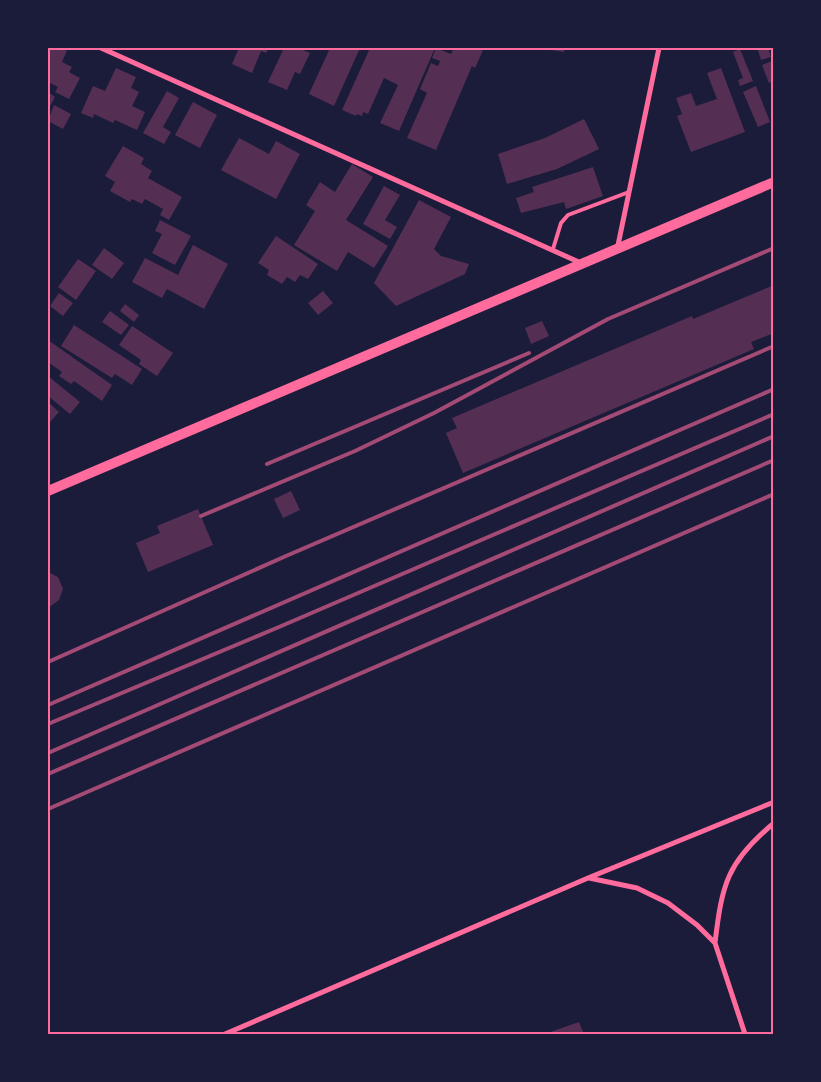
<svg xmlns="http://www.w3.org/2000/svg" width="821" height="1082" font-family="'Golos Text',sans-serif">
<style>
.building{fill:#542f53}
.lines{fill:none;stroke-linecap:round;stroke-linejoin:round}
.service{stroke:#ff6b9d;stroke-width:4}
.minor{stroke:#ff6b9d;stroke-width:5}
.secondary{stroke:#ff6b9d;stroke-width:10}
.rail{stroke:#a44b75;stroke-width:4}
.neatline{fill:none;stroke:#ff6b9d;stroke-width:2}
</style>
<rect width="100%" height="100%" fill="#1b1b3a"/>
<!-- building -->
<path class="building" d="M48 48H68L62 62 72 67 69 72 80 78 69 99 55 92 58 87 48 82Z
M239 48H269L266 53 261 51 252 73 232 64Z
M284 48H305L303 50 310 53 300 74 295 72 287 90 268 82Z
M330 48H360L334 106 309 94Z
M370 48H435L399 131 380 123 398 85 384 78 368 114 363 112 362 116 357 114 356 116 342 110Z
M436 48 451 54 454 48H484L475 68 472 66 436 150 407 138 427 93 420 89 431 63 438 66 440 61 432 58Z
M538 48H565L564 52Z
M768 48 771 57 761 60 758 50Z
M740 49 753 81 740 86 738 80 743 78 733 52Z
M774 60V81L769 83 762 65Z
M116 68 136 77 131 88 139 92 132 106 145 112 137 130 115 120 113 123 94 114 93 118 81 113 93 86 105 91Z
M721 68 745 132 691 152 677 116 682 114 676 98 691 93 696 106 717 99 707 73Z
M756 86 770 122 758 127 743 92Z
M167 91 179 98 163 127 171 132 164 144 143 133Z
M48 92 55 97 48 110Z
M193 102 217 115 200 148 175 135Z
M54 105 71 114 63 129 48 121Z
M584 119 599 149 557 169 507 184 498 154 545 138Z
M239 138 269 154 276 141 300 154 276 199 221 170Z
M123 146 144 158 141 164 152 171 148 178 182 197 169 220 160 215 163 209 145 199 142 204 132 199 130 202 110 191 115 182 105 176Z
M352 164 373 177 346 220 388 246 374 268 348 252 337 271 294 245 315 211 306 205 320 182 335 192Z
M593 167 603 196 566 209 564 202 521 213 516 198 534 192 532 187Z
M384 186 400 195 385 220 397 227 390 239 363 224Z
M419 200 451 217 434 249 441 256 469 264 465 274 396 306 374 283Z
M160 220 191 236 175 265 152 253 162 234 155 231Z
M276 236 318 264 308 279 300 275 295 282 287 277 282 284 267 275 269 270 258 263Z
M193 245 228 264 204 309 167 289 162 298 132 282 145 258 178 275Z
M104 248 124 263 112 279 92 265Z
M78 259 96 271 76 300 58 287Z
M774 285V333L751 342 754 349 463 473 446 433 457 428 452 418 692 316 693 319Z
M323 291 333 303 318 315 308 303Z
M59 293 73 303 63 316 50 306Z
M125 304 139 315 134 322 120 311Z
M110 311 129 325 121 335 102 322Z
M542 321 549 336 531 344 525 328Z
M74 325 142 369 132 385 115 374 112 378 61 346Z
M132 326 173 353 157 376 139 364 141 360 119 345Z
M48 340 112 385 102 401 74 381 71 384 59 376 62 372 48 362Z
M48 376 80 402 70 414 48 396Z
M48 402 59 412 49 423 48 421Z
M291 491 300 510 283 518 274 499Z
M198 509 213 545 148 572 136 543 160 533 157 526Z
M48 572 58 577 63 589 59 600 48 608Z
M579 1022 584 1034H546L553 1031Z"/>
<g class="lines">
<!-- service -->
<path class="service" d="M553 249 561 223 568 215 629 192"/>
<!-- minor -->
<path class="minor" d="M101 48 581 263
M617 250 659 48
M589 878 637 888 668 903 697 925 715 943 745 1034
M715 943C722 884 727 862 774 823
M225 1034 588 878 774 802"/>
<!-- secondary -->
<path class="secondary" d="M48 491 774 182"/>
<!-- rail -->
<path class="rail" d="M267 464 529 353
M201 516 355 451 434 413 608 319 774 248
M48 662 286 556 774 346
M48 705 774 389
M48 724 279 627 774 414
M48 753 774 436
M48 774 774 460
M48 809 774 494"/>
</g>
<!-- border -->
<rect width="821" height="1082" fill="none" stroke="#1b1b3a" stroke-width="98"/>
<rect x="49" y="49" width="723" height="984" class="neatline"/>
</svg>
